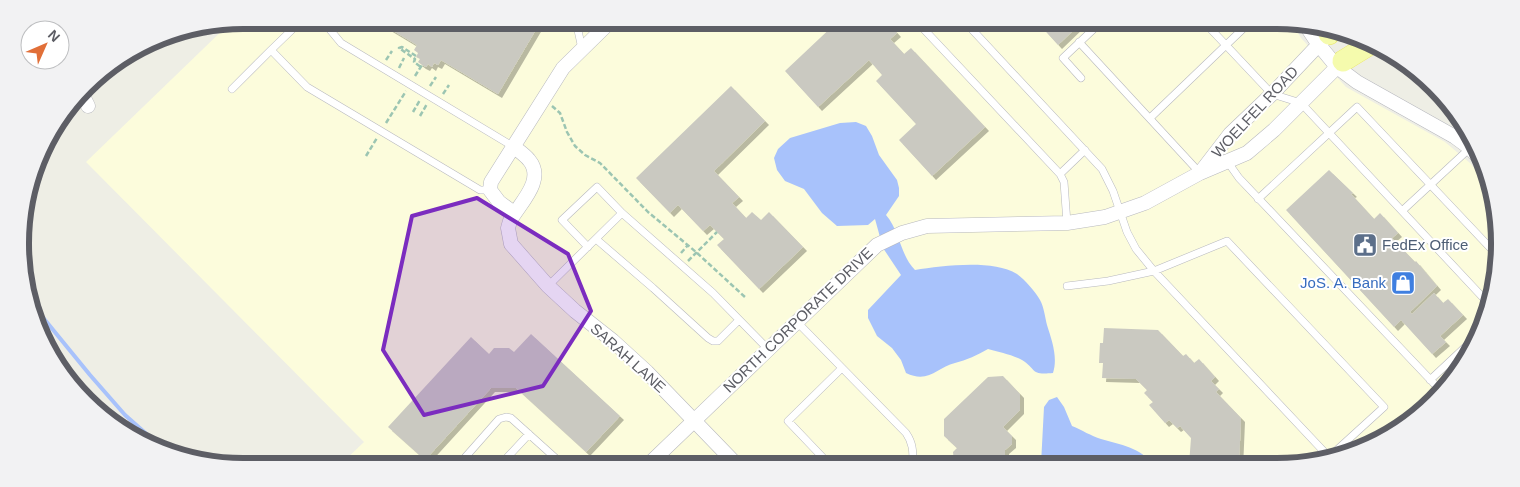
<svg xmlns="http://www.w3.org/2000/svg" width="1520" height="487" font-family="Arial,sans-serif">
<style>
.commercial{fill:#fcfcdc}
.water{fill:#a8c2fb}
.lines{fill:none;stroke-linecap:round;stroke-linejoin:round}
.stream{stroke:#a8c2fb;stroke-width:4}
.building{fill:#cac9c1;filter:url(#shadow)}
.service-casing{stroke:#b7b8be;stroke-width:8}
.minor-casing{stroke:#b7b8be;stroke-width:15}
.primary-casing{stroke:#ebe661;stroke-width:22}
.path{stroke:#9cc5b2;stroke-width:2.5;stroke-dasharray:5 2.5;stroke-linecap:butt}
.service{stroke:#fff;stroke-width:7}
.minor{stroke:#fff;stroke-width:14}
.primary{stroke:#f5fbad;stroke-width:21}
.marked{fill:#7b2cbf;fill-opacity:0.2;stroke:#7b2cbf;stroke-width:4;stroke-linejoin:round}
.labels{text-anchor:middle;stroke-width:4;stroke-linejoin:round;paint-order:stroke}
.street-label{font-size:15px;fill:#5d5e65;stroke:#fff}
.service-label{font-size:15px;fill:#4e5e75;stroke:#fff;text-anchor:start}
.shop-label{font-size:15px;fill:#366cbe;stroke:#fff;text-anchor:end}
.rim{fill:none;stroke:#5d5e65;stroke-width:6}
</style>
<defs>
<filter id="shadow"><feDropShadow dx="4" dy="4" stdDeviation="0" flood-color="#0004"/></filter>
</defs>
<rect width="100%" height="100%" fill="#eeeee5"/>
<!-- commercial -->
<path class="commercial" d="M244 20 1293 24 1301 38 1346 87 1445 142 1470 163 1491 189 1496 200V287L1470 355 1434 402 1375 444 1306 465 342 463 364 442 86 162 231 22Z"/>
<!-- water -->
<path class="water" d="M856 122 866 126 872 136 879 155 897 180 899 188V196L886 215C900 231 900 255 915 270 942 266 992 259 1017 274 1025 280 1035 291 1040 300 1044 307 1045 317 1047 325 1052 341 1058 357 1053 373 1029 375 1038 370 1022 360 1013 355 999 352 988 349 978 355 966 360 955 363 937 367 929 384 906 373L901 360 892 348 877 336 868 318V310L901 275 883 248 875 219 868 225 837 226 822 213 804 189 785 181 777 170 774 158 778 149 790 138 840 123Z
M1057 397 1064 407 1072 426C1082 430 1091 436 1101 439 1120 445 1141 447 1153 465L1041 464 1044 407 1049 400Z"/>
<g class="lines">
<!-- stream -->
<path class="stream" d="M27 298 90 375 125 415 160 446"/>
</g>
<!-- building -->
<path class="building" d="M377 21H541L498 94 441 60 438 65 434 63 432 67 428 64 426 67 422 65 418 62 420 59 416 57 418 53 414 50 417 45Z
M837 22 888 23 897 33 890 39 904 54 911 48 985 127 932 176 899 140 916 124 876 81 882 75 869 60 818 107 785 71Z
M1038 23H1081L1058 45Z
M731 86 765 121 714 171 739 197 732 203 746 218 752 212 761 220 769 212 803 247 759 289 717 245 724 239 710 225 703 231 678 205 670 213 636 178Z
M1329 170 1353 193 1351 194 1374 219 1380 213 1398 233 1392 238 1415 262 1416 261 1437 286 1410 312 1412 314 1434 293 1443 303 1448 299 1463 315 1440 336 1446 342 1432 354 1401 320 1394 327 1286 210Z
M1104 328 1158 330 1183 356 1186 354 1194 363 1199 359 1215 377 1211 381 1219 389 1216 392 1241 418 1239 465H1189L1191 438 1180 426 1177 428 1169 420 1165 423 1149 405 1153 402 1144 393 1147 390 1136 379 1102 378 1103 363H1099L1100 343H1103Z
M531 334 620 416 586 452 516 388H491L425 460 388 427 471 337 489 354 494 348H509L514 352Z
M1003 376 1020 394V410L1003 427 1012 436V444L1005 450V464H956L954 462 953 452 957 448 944 436V419L988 377Z"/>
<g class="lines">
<defs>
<path id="service" d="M302 20 271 50 307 87 480 190H490
M322 20 341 43 514 147
M576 21 582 49
M918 23 1060 174 1064 182 1067 223
M966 23 1102 169 1113 191 1127 232 1136 249 1154 271 1330 458
M1206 24 1272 94 1301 103 1489 304
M1079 42 1200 173
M1081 78 1063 58 1100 23
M232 89 271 50
M1150 118 1248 24
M1227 161 1239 178 1442 392
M1060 174 1085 150
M1258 199 1357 107 1496 254
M1402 211 1470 148
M596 239 653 288 708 338 713 341H718L739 320
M588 247 562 220 597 187 622 213 713 293 768 349
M548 286 622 213
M1067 286 1108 281 1154 271 1227 241 1384 407 1328 458
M797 322 906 433C913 443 913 451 913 464
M1430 380 1477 336
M456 463 461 462 499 419 506 417 511 418 561 463
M502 463 529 434
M829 464 788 421 842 368"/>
<path id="minor" d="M1305 24 1319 45 1337 67 1357 82 1455 137 1470 148 1478 157
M82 94 88 106
M514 147C519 151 525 155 529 160 546 180 519 204 510 221L508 228 511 244 548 286 575 311 613 341 647 372 736 464
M1200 173 1230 134 1272 94 1325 38
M514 213 499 202 490 190 491 182 563 68 611 21
M649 464 877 245 902 233 927 226 1067 223 1105 217 1145 203 1200 173 1247 153 1274 130 1348 56"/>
<path id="primary" d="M1329 34 1332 29
M1343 61 1369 45"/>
</defs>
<!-- service casing -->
<use href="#service" class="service-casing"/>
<!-- minor casing -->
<use href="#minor" class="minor-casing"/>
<!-- primary casing -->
<use href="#primary" class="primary-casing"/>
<!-- path -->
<path class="path" d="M416 56 402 47 399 48 415 59 414 62 421 67
M386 60 392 51
M399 68 404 58
M415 76 422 65
M430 86 436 77
M443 94 449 85
M552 106 560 113 567 132 575 146 585 155 600 163 648 212 696 252 746 298
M413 112 420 100
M420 116 427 104
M386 123 406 91
M366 156 377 138
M681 253 688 245
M688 261 717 232"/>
<!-- service -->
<use href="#service" class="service"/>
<!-- minor -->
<use href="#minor" class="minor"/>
<!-- primary -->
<use href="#primary" class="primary"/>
</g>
<!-- marked area -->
<path class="marked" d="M477 198 568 254 591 311 543 386 424 415 383 350 412 216Z"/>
<!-- icons -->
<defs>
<symbol id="civic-square" viewBox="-11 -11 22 22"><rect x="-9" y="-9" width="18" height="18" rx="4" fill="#5c6f8a" stroke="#fff"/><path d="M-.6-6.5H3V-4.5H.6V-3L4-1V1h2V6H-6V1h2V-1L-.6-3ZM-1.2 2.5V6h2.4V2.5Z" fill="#fff"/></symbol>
<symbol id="shop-square" viewBox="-11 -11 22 22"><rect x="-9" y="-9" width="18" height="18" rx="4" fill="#3f7fe0" stroke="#fff"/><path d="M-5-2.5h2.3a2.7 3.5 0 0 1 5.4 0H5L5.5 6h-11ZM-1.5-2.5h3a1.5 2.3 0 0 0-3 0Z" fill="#fff"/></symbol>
</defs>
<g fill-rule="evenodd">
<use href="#civic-square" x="1351" y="231" width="28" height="28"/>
<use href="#shop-square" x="1389" y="269" width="28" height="28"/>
</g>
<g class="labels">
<!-- street labels -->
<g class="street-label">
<text transform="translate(1255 112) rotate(-47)" y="5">WOELFEL ROAD</text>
<text transform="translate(798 320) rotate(-44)" y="5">NORTH CORPORATE DRIVE</text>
<text transform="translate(628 358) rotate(42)" y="5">SARAH LANE</text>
</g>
<!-- service labels -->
<g class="service-label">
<text x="1382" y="250">FedEx Office</text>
</g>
<!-- shop labels -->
<g class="shop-label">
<text x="1386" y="288">JoS. A. Bank</text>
</g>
</g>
<!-- crop -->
<path d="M0 0H1520V487H0ZM243 29H1277A214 214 0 0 1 1491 243V244A214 214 0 0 1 1277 458H243A214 214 0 0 1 29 244V243A214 214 0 0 1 243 29Z" fill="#f2f2f3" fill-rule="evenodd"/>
<path class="rim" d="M243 29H1277A214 214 0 0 1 1491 243V244A214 214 0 0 1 1277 458H243A214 214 0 0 1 29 244V243A214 214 0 0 1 243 29Z"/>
<!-- north arrow -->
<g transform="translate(45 45) rotate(45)"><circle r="24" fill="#ffffff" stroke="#bebfc1"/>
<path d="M0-4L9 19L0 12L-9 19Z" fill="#e16f38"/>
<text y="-8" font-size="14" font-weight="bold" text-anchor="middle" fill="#5d5e65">N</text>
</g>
</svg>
